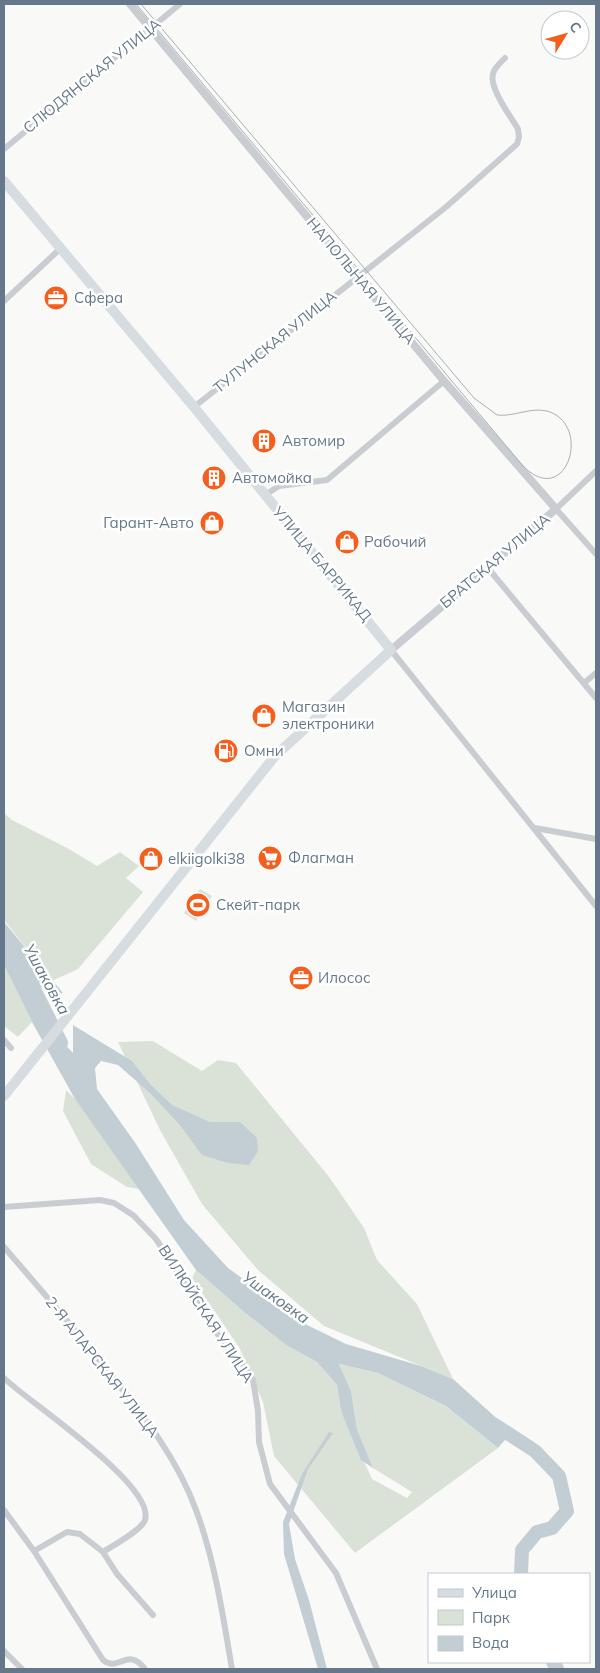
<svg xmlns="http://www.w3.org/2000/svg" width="600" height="1673" font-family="Mulish,sans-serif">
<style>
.green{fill:#dae2d7}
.water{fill:#c3ced4}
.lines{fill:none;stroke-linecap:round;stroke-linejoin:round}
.river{stroke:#c3ced4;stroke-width:14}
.minor{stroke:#c9cdd1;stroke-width:6}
.tertiary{stroke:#c9cdd1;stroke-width:8}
.primary{stroke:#d6dce0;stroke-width:10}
.tram{stroke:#a8afb5;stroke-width:1}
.labels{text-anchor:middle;stroke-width:5;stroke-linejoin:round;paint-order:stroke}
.street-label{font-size:15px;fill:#65788b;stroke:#fff}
.poi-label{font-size:15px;fill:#65788b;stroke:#fff;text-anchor:start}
.water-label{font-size:16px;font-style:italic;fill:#627986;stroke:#fff}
</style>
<rect width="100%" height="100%" fill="#f9faf7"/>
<!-- green -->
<path class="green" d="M4 813 12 820 69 849 97 866 120 852 139 866 126 878 143 892 78 969 52 981 4 920Z
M200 889 212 896 196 921 184 913Z
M4 965 32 1022 18 1037 4 1026Z
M153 1041 202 1071 218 1060 236 1063 330 1178 364 1228 377 1260 417 1304 453 1379 324 1326 258 1270 202 1204 161 1132 118 1042Z
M66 1090 75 1099 140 1189 127 1187 91 1164 63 1111Z
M196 1270 244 1312 286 1345 317 1362 337 1385 341 1411 372 1479 407 1498 412 1492 373 1468 357 1429 351 1391 339 1364 378 1373 446 1406 498 1448 355 1553 274 1456 263 1402 239 1347 192 1278Z"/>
<!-- water -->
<path class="water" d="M4 922 63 993 54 994 36 984 26 986 48 1027 73 1053V1025L132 1061 150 1084 172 1105 210 1122H240L257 1138 258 1151 249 1165 228 1163 202 1155 179 1124 150 1093 118 1065 101 1061 95 1068 97 1089 136 1144 184 1220 228 1268 305 1324 346 1344 421 1366 453 1379 512 1432 498 1448 446 1406 378 1373 339 1364 351 1391 357 1429 373 1468 361 1460 341 1411 337 1385 317 1362 286 1345 244 1312 196 1270 75 1099 32 1022 4 965Z
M329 1432 333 1433 308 1469 289 1524 295 1559 309 1600 327 1669H318L284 1554 283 1522 302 1474Z"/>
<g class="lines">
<!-- river -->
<path class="river" d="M4 938 20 961 61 1043
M495 1425 535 1451 559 1476 567 1511 552 1528 537 1532 522 1550 521 1574
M553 1662 557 1669"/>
<!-- minor -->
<path class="minor" d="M4 149 180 4
M4 301 61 248
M194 407 446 207 517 144 519 137 518 129C511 117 489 88 493 74 494 68 500 63 505 58
M596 471 556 509 596 554
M265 495 279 486 327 480 444 381
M487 567 596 698
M391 650 596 906
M584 683 596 673
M535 828 596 839
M4 1040 11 1048
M4 1207 100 1200 114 1203 133 1215 156 1239 228 1350 240 1361 253 1380 258 1411 259 1442 270 1484 336 1573 377 1669
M4 1247C40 1289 77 1331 111 1375 144 1416 178 1460 196 1510 215 1561 223 1616 232 1669
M4 1378C28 1402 156 1485 145 1520 142 1530 112 1546 103 1552
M4 1510 34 1551 103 1660C119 1673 127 1646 145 1669
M34 1551 67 1532 80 1534 103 1552 117 1574 153 1615
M4 1651 22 1669"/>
<!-- tertiary -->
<path class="tertiary" d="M130 4 444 381 556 509 391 650"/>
<!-- primary -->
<path class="primary" d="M4 181 194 407 391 650 275 756 4 1096"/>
<!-- tram -->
<path class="tram" d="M136 4 523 466C567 510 593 424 547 411 530 407 514 417 497 415L474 398 141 4"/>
</g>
<!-- icons -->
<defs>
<symbol id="office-disc" viewBox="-11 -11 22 22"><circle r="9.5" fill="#f55e1c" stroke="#fff"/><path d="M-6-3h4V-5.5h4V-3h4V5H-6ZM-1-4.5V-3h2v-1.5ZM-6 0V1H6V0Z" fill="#fff"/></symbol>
<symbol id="building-disc" viewBox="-11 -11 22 22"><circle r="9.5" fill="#f55e1c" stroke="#fff"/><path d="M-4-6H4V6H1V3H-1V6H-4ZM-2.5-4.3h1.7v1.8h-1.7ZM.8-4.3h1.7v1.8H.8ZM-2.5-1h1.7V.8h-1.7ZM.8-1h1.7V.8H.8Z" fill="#fff"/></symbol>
<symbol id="shop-disc" viewBox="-11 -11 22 22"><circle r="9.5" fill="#f55e1c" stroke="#fff"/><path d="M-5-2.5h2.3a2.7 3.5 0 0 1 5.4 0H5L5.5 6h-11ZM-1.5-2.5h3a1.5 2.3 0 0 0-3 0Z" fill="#fff"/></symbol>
<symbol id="fuel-disc" viewBox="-11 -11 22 22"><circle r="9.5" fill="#f55e1c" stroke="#fff"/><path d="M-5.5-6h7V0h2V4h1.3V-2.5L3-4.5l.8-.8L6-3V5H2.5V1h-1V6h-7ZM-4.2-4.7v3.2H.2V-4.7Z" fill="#fff"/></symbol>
<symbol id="supermarket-disc" viewBox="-11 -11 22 22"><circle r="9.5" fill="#f55e1c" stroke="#fff"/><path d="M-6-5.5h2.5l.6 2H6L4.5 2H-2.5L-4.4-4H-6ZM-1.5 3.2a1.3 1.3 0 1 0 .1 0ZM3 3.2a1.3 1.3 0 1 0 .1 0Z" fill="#fff"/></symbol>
<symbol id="stadium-disc" viewBox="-11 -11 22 22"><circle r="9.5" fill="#f55e1c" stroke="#fff"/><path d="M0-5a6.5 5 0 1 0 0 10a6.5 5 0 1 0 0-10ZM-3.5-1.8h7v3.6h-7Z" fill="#fff"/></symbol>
</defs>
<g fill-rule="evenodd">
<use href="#office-disc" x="42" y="284" width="28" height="28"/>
<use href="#building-disc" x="250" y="427" width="28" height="28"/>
<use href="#building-disc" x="200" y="464" width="28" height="28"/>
<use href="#shop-disc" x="198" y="509" width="28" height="28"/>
<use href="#shop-disc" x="333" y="528" width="28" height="28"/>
<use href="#shop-disc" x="250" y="702" width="28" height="28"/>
<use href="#fuel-disc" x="212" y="737" width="28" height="28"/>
<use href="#supermarket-disc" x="256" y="844" width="28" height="28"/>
<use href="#shop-disc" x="137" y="845" width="28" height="28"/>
<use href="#stadium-disc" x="184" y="891" width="28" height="28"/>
<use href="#office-disc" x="287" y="964" width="28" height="28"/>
</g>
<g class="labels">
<!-- street labels -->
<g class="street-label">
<text transform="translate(92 76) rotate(-39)" y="5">СЛЮДЯНСКАЯ УЛИЦА</text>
<text transform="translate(361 281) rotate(50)" y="5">НАПОЛЬНАЯ УЛИЦА</text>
<text transform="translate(275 342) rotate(-39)" y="5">ТУЛУНСКАЯ УЛИЦА</text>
<text transform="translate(495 561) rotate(-40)" y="5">БРАТСКАЯ УЛИЦА</text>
<text transform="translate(322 564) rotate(50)" y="5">УЛИЦА БАРРИКАД</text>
<text transform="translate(206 1314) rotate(57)" y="5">ВИЛЮЙСКАЯ УЛИЦА</text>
<text transform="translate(102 1367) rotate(52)" y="5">2-Я АЛАРСКАЯ УЛИЦА</text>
</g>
<!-- poi labels -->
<g class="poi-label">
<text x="74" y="303">Сфера</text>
<text x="282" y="446">Автомир</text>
<text x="232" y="483">Автомойка</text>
<text x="194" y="528" text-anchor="end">Гарант-Авто</text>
<text x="364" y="547">Рабочий</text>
<text x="282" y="712">Магазин<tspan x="282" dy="17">электроники</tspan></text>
<text x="244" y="756">Омни</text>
<text x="288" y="863">Флагман</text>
<text x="168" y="864">elkiigolki38</text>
<text x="216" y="910">Скейт-парк</text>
<text x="318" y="983">Илосос</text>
</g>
<!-- water labels -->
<g class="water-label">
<text transform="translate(47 979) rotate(61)" y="6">Ушаковка</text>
<text transform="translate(276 1297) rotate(35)" y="6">Ушаковка</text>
</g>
</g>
<!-- border -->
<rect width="600" height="1673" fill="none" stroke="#65788b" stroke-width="10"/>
<!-- legend -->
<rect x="428" y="1573" width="162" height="90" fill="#ffffff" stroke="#c1c9d1"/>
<rect x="438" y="1589" width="25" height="8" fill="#d6dce0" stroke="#c1c9d1"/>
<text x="472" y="1598" font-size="15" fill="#65788b">Улица</text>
<rect x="438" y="1610" width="25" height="15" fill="#dae2d7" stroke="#c1c9d1"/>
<text x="472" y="1623" font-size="15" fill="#65788b">Парк</text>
<rect x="438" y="1636" width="25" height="15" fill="#c3ced4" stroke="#c1c9d1"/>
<text x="472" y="1648" font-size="15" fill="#65788b">Вода</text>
<!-- north arrow -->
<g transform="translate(565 35) rotate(53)"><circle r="24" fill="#ffffff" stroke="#c1c9d1"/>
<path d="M0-4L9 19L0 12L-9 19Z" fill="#f55e1c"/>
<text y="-8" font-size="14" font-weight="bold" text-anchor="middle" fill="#65788b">С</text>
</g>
</svg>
